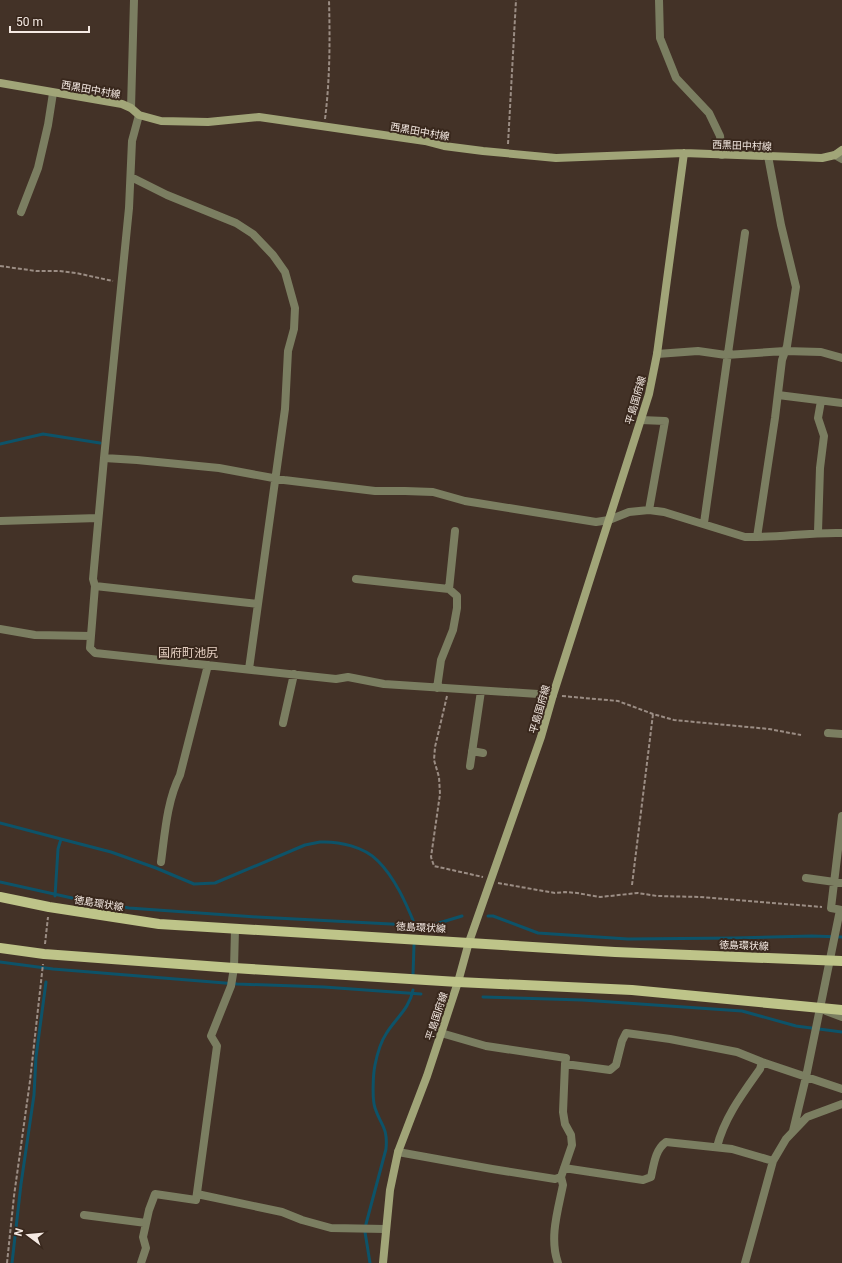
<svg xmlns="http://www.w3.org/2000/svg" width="842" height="1263" font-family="Roboto,'Noto Sans JP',sans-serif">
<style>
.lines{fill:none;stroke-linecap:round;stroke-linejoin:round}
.stream{stroke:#0d5369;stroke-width:3}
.path{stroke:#9b8d84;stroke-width:2;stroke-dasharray:4 2;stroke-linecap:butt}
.street{stroke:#7b7e61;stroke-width:8}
.secondary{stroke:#a1a578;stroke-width:8}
.primary{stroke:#bec489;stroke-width:10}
.labels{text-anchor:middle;stroke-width:4;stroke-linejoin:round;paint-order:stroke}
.street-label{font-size:10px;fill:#f5eae3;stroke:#39281d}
.quarter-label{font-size:12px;fill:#e6d0c2;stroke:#39281d}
</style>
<rect width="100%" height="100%" fill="#433227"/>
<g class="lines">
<!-- stream -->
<path class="stream" d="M0 444 43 434 100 443
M0 823 61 839 58 849 55 896
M61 839 111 852 156 868 194 884 215 883 305 845C310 844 315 843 320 842 339 841 365 847 378 861 395 878 406 903 415 925V928
M0 882 72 898 129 908 257 917 429 926 462 916
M488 916H493L538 933 628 939 735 938 812 936 842 937
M0 962 53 969 237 984 324 987 421 994
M413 975 414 945
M483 997 582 1000 742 1011 796 1026 842 1032
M12 1263 21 1184 34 1095 36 1057 46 982
M370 1263 365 1232 366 1224 386 1149C388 1127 381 1126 375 1108 372 1099 373 1075 375 1065 377 1055 380 1043 386 1034 395 1019 410 1008 413 990"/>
<!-- path -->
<path class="path" d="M325 119C330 79 330 40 329 0
M508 144 516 0
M0 266 36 271H59L76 273 113 281
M447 696 435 747 434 760 439 777 440 794 431 857 434 866 483 877
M562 696 618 701 653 714 674 720 769 729 801 735
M498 883 555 893 565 892 577 893 600 897 638 893 657 896 700 897 822 907
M632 885 653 714
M45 944 48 917
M7 1263 14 1196 30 1081 43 964"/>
<!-- street -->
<path class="street" d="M659 0 660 38 676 78 709 113 720 136 722 155
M131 108 134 0
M139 115 132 141 129 208 104 458 93 579 95 586 90 648 95 653 336 679 348 677 384 684 553 695
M835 155 842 159
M131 177 167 195 236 223 253 234 273 255 285 272 295 308 294 329 288 351 285 409 249 669
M21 212 38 168 48 125 53 93
M657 354 698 351 726 355 785 351 821 352 842 358
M778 395 842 403
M641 420 665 421 649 510
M104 458 137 460 219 468 284 480 375 491H405L433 492 465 501 596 522 609 520 629 512 649 510 664 512 745 537C777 538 809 532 842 533
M0 521 98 518
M704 523 745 233
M818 532 820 468 824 436 818 418 821 401
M757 537 775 418 782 360 787 346 796 287 781 225 768 156
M356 579 449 589 457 596V608L453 630 441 660 437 688
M95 586 258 604
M449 589 455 531
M0 629 35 635 91 636
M283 723 294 674
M828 733 842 734
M472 751 483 753
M470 766 481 691
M842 816 831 908 842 910
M161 862C165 832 167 801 180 775L208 665
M806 878 842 883
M826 1011 842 1017
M441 1033 486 1046 566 1058 565 1064
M793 1131 806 1077 840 910
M717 1147C724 1118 743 1093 760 1069L762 1062
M398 1152 492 1169 555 1179 561 1177 572 1145 571 1135 565 1124 563 1112 565 1064 610 1070 616 1065 622 1041 626 1033 670 1039 737 1052 762 1062 842 1089
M564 1168 643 1180 651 1177C654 1164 655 1150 666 1142L732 1149 773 1161
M197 1194 282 1212 302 1220 331 1228 385 1229
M84 1215 146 1223
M141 1263 146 1248 143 1237 149 1210 155 1194 196 1200 217 1046 211 1036 231 986 234 968 235 929
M558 1263C549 1238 558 1210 563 1185L561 1177
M745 1263 773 1161 786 1139 807 1117 842 1104"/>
<!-- secondary -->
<path class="secondary" d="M0 83 122 104 131 108 139 115 161 121 208 122 259 117 425 141 444 146 483 151 556 158 684 153 822 158 835 155 842 150
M383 1263 390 1190 398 1152 427 1076 458 982 469 942 541 737 553 695 649 394 657 354 684 153"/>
<!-- primary -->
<path class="primary" d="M0 897 49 907 159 924 615 952 842 961
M0 948 44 954 234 968 458 982 632 990 842 1010"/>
</g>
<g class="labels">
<!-- street labels -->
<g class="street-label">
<text transform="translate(91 89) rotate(10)" y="4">西黒田中村線</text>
<text transform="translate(420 131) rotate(10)" y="4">西黒田中村線</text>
<text transform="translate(742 145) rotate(2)" y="4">西黒田中村線</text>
<text transform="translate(635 400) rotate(-74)" y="4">平島国府線</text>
<text transform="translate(539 709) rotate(-74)" y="4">平島国府線</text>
<text transform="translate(99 903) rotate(9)" y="4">徳島環状線</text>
<text transform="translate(421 927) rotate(3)" y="4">徳島環状線</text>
<text transform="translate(744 945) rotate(2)" y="4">徳島環状線</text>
<text transform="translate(436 1016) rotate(-72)" y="4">平島国府線</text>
</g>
<!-- quarter labels -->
<g class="quarter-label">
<text x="188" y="657">国府町池尻</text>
</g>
</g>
<!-- north arrow -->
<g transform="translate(28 1235) rotate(286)" stroke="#39281d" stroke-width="3" paint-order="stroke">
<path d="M0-3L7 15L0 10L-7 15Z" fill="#f5eae3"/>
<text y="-6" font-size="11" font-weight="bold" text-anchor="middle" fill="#f5eae3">N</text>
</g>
<!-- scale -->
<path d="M10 26v6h79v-6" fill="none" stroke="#f5eae3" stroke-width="2"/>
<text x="16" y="26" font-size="12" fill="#f5eae3" stroke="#39281d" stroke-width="3" paint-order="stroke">50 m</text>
</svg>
